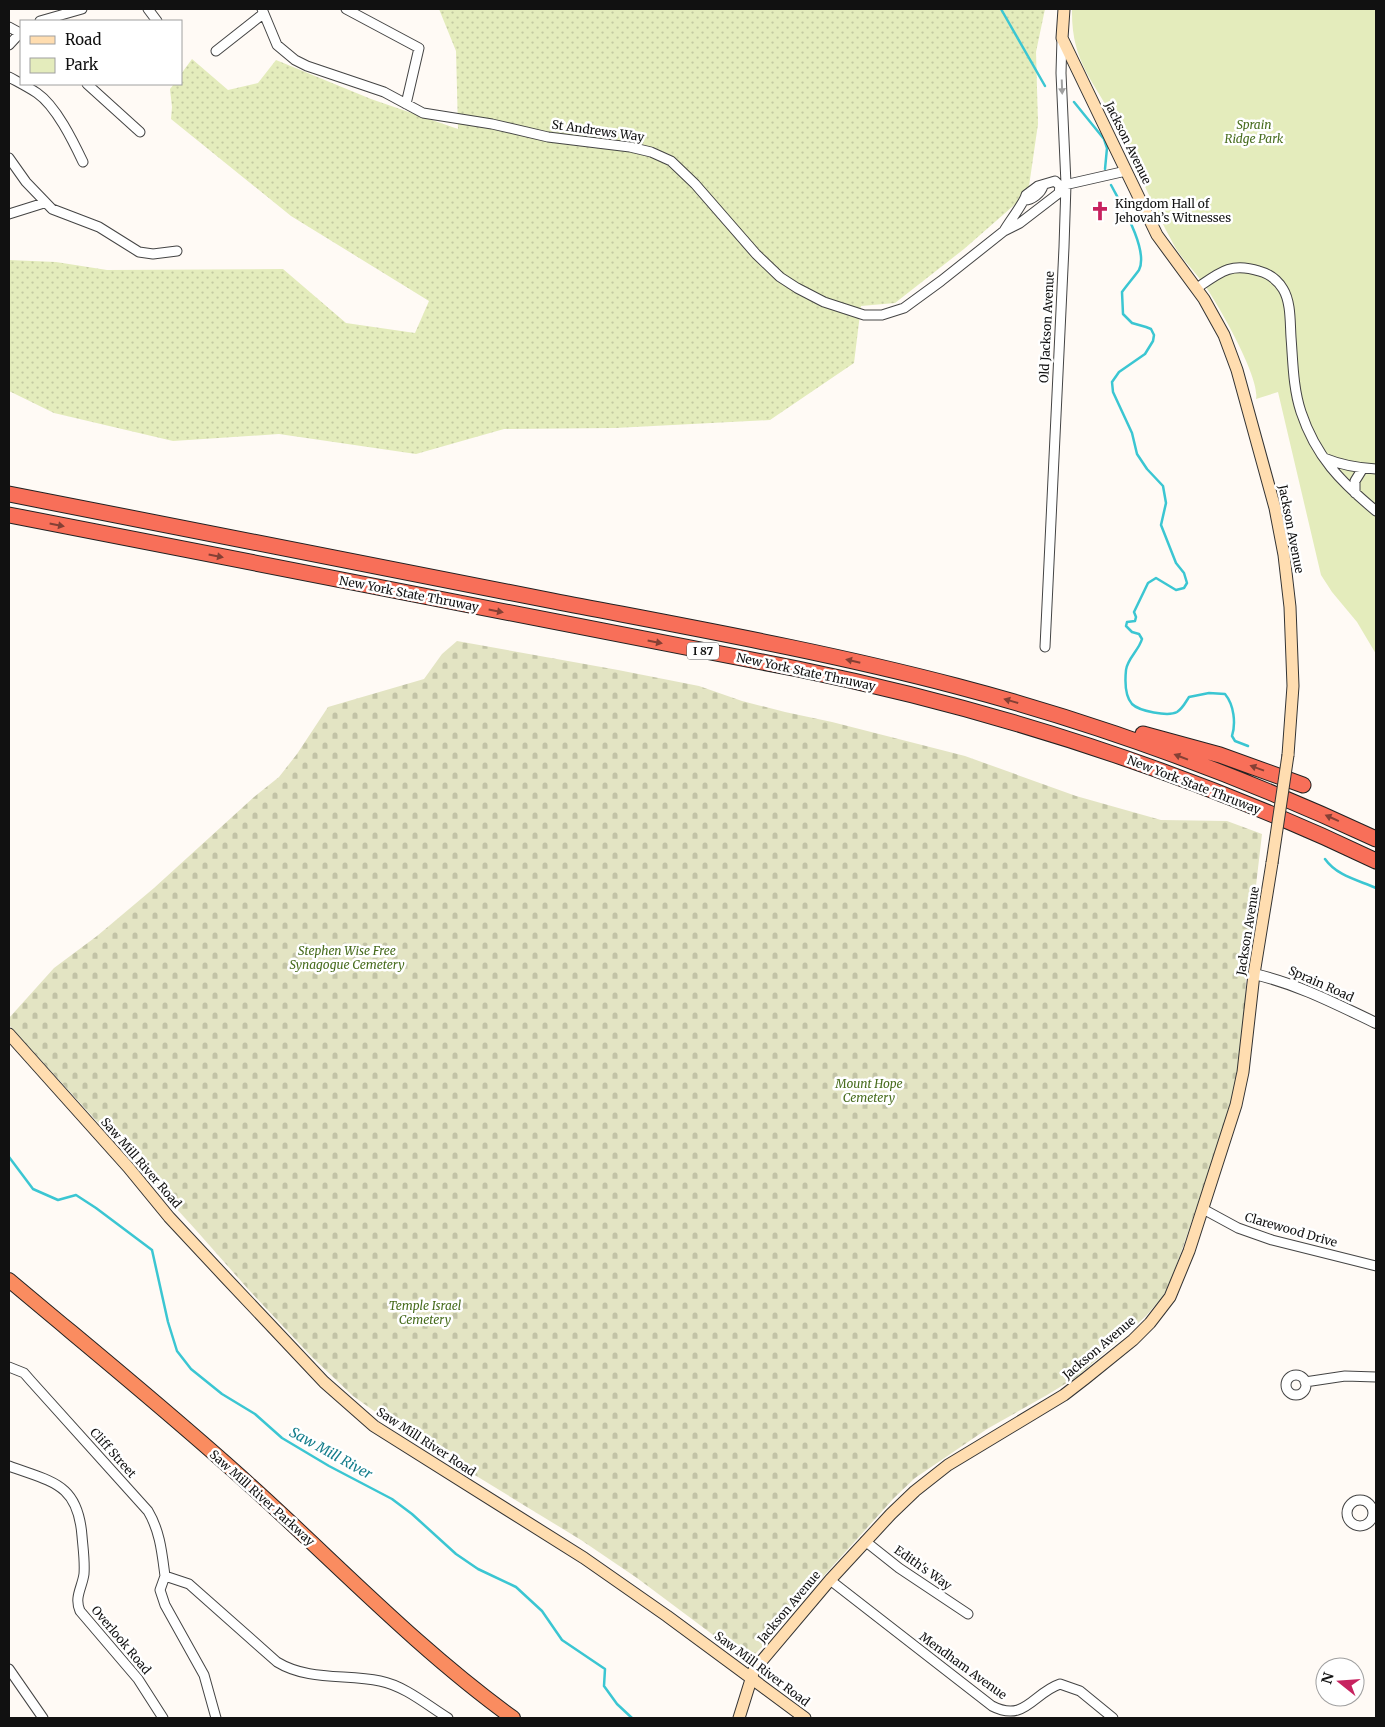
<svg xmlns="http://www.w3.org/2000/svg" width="1385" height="1727" font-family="Merriweather,serif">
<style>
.grass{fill:url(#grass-dots)}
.cemetery{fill:url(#cemetery-stones)}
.park{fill:#e4ecbc}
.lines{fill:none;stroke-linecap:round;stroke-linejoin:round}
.stream{stroke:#3bc6d2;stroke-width:2.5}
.minor-casing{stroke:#444;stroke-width:11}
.tertiary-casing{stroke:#444;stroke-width:12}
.secondary-casing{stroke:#333;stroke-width:13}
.trunk-casing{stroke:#222;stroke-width:16}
.motorway-casing{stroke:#222;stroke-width:17}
.minor{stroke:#fff;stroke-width:9}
.tertiary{stroke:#fff;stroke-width:10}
.secondary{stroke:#ffddb0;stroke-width:11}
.trunk{stroke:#fa8c60;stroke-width:14}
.motorway{stroke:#f86f59;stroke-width:15}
.secondary-bridge-casing{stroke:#333;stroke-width:13;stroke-linecap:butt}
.secondary-bridge{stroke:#ffddb0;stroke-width:11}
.oneway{fill:#a0a0a0}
.oneway2{fill:#844035}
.labels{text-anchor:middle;stroke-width:5;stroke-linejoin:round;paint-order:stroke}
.shield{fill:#fff;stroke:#585858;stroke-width:1}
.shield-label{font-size:11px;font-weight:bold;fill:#111}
.park-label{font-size:12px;font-style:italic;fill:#476c1d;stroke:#fff}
.street-label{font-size:12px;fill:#111;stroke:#fff}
.poi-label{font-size:12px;fill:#111;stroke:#fff;text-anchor:start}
.water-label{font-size:14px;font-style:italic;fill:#137d8b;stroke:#fff}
</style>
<defs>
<pattern id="grass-dots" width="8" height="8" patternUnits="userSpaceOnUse" patternTransform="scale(1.25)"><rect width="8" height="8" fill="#e4ecbc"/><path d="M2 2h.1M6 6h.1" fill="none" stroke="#c3c9a1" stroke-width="1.8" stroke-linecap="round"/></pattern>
<pattern id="cemetery-stones" width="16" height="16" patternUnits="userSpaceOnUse" patternTransform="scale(1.25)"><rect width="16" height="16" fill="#e3e4c3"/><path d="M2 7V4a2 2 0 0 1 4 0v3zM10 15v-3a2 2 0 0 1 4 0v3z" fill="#c2c3a6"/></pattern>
</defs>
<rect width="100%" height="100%" fill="#fffaf5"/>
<!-- grass -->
<path class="grass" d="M439 9H1045L1036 52 1038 124 1028 193 964 249 895 303 861 306 854 363 770 420 615 428 504 429 416 454 279 434 173 441 54 413 9 391V260L56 262 107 270 283 269 346 323 415 333 429 301 291 216 171 119 172 107 170 89 174 84H181V74L192 59 228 90 258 83 276 60 371 99 458 129 456 51Z"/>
<!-- cemetery -->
<path class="cemetery" d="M457 641 618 670 699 686 742 701 785 712 832 722 965 756 1076 796 1161 820 1227 821 1262 834 1246 971 1245 1026 1232 1109 1207 1176 1185 1241 1170 1283 1163 1296 1146 1316 1078 1376 1047 1395 987 1429 915 1478 894 1498 821 1579 767 1642 748 1661 637 1578 581 1540 401 1430 353 1396 312 1357 248 1289 195 1229 9 1025V1018L54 968 97 936 154 888 254 797 279 777 297 754 328 707 424 679 442 654Z"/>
<!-- park -->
<path class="park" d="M1072 9H1376V654L1357 622 1332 592 1321 575 1278 392 1256 399C1261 379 1217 302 1203 283 1194 271 1183 260 1175 247 1153 207 1136 165 1116 124 1094 80 1071 63 1072 9Z"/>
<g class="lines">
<!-- stream -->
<path class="stream" d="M1001 9 1045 86
M1074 102 1104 139 1107 148 1105 169
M1111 185C1121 204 1149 250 1139 270 1134 277 1127 285 1122 292L1123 314 1132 323 1146 327 1151 329 1154 335 1153 341 1145 354 1119 372 1112 382 1113 392 1132 433 1137 454 1147 469 1163 486 1166 503 1161 525 1176 563 1184 573 1187 583 1184 588 1176 590 1156 578 1148 583 1134 612 1136 617 1135 621 1127 622 1126 626 1132 632 1139 634 1142 639C1139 650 1127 659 1126 670 1125 680 1125 696 1132 704 1139 711 1168 717 1177 712 1183 708 1185 703 1189 697L1209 693 1225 694C1234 705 1236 723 1232 736L1235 741 1248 746
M1325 859C1337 876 1358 880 1376 888
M9 1157 33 1189 58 1200 76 1195 96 1208 152 1250 168 1322 177 1351 191 1369 222 1394 255 1414 282 1438 329 1466 392 1499 412 1514 456 1554 478 1569 516 1587 542 1611 562 1640 605 1669 604 1686 617 1704 632 1718"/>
<defs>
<path id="minor" d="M148 9 157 21
M262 9 277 45 295 60 307 66 384 92 423 113 492 124 548 137 630 147 651 152 671 161 695 184 756 254 780 277 797 288 824 302 864 315H882L904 308 941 281 1004 231 1020 223 1059 193 1060 186 1126 171
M346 9 419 48 406 104
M40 21 82 9
M9 27 20 33
M9 45 21 32
M216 51 263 14
M9 77C18 82 28 87 37 93 56 106 73 141 83 162
M87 84 140 132
M9 158 26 182 52 209 99 227 139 252 153 254 177 251
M1025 200C1032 200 1041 193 1043 186
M9 214 44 203
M1004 231C1009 222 1024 203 1026 195L1038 186 1055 181 1060 186
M1197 288C1220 272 1231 262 1259 271 1270 274 1277 279 1283 289 1291 302 1290 322 1291 337 1293 362 1293 388 1301 412 1316 457 1341 482 1376 511
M1324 458C1341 465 1358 468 1376 469
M1355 493V481L1363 468
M1045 647 1064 247 1066 184 1061 73 1062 38
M1203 1209 1238 1228 1272 1240 1376 1266
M9 1367 24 1373 31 1381 148 1511C160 1531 162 1553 165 1576
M1286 1385a10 10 0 1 1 20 0a10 10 0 1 1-20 0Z
M1305 1382 1345 1376 1376 1377
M9 1466C52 1482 78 1483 82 1536 83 1548 85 1561 84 1574 82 1588 74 1597 80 1611L138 1679 163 1718
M1347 1513a13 13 0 1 1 26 0a13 13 0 1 1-26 0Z
M865 1541 899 1568 968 1614
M830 1580 992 1706C1025 1723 1033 1693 1060 1684L1080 1691 1113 1718
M9 1669 43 1718
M216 1718 204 1675 165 1605 160 1590 165 1576 189 1584 277 1662C308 1681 346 1674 380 1681 405 1686 427 1705 448 1718"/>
<path id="tertiary" d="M1254 974C1298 984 1336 1004 1376 1023"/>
<path id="secondary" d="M1064 9 1062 38 1157 235 1204 299 1224 335 1237 370 1275 508 1284 555 1290 607 1293 686 1288 755
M9 1034 128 1167 169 1217 225 1277 324 1382 374 1426 584 1558 667 1616 805 1718
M739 1718 754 1670 830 1580 891 1514 915 1491 948 1465 1064 1395 1086 1378 1133 1340 1150 1323 1170 1297 1189 1251 1236 1105 1243 1072 1254 974 1272 863"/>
<path id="trunk" d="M9 1280C91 1349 174 1416 253 1488 339 1566 419 1650 513 1718"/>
<path id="motorway" d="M9 494C190 530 371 566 553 601 687 627 823 651 956 686 1101 724 1241 776 1376 839
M9 515 798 669C998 710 1192 773 1376 861
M1143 734 1220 755 1303 785"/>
</defs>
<!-- minor casing -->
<use href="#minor" class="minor-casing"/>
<!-- tertiary casing -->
<use href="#tertiary" class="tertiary-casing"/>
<!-- secondary casing -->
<use href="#secondary" class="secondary-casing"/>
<!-- trunk casing -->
<use href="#trunk" class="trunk-casing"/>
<!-- motorway casing -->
<use href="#motorway" class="motorway-casing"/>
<!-- minor -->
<use href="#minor" class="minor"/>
<!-- tertiary -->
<use href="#tertiary" class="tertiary"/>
<!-- secondary -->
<use href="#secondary" class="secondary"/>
<!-- trunk -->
<use href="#trunk" class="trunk"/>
<!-- motorway -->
<use href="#motorway" class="motorway"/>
<defs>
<path id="secondary-bridge" d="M1272 863 1288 755"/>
</defs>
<!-- secondary-bridge casing -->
<use href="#secondary-bridge" class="secondary-bridge-casing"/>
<!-- secondary-bridge -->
<use href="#secondary-bridge" class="secondary-bridge"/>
</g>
<!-- one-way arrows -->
<defs><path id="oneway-solid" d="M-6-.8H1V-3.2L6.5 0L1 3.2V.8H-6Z" transform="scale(1.25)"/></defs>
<use class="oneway" href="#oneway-solid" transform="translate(1062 87) rotate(88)"/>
<g class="oneway2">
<use href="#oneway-solid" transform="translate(57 525) rotate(11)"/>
<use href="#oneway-solid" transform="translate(216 556) rotate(11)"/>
<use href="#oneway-solid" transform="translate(496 611) rotate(11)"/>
<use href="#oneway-solid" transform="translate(655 642) rotate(11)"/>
<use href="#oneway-solid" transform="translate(853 661) rotate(-167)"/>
<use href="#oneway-solid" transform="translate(1011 701) rotate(-164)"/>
<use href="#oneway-solid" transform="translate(1181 757) rotate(-159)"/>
<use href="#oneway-solid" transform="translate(1257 768) rotate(-160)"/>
<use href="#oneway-solid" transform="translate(1332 818) rotate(-156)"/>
</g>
<!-- icons -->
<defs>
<symbol id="church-bare" viewBox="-9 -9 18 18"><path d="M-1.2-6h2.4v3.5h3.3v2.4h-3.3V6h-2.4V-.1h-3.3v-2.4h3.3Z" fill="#c7225f" stroke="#fff" stroke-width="2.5" paint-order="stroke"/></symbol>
</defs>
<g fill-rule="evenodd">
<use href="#church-bare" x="1086" y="197" width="28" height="28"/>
</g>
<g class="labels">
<!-- shield labels -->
<rect class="shield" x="687" y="642.5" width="32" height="17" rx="4"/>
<g class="shield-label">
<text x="703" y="655">I 87</text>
</g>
<!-- park labels -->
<g class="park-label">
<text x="1254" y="129">Sprain<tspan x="1254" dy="14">Ridge Park</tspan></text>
<text x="347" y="955">Stephen Wise Free<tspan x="347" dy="14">Synagogue Cemetery</tspan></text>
<text x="869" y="1088">Mount Hope<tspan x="869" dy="14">Cemetery</tspan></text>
<text x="425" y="1310">Temple Israel<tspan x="425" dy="14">Cemetery</tspan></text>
</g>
<!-- street labels -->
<g class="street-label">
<text transform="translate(598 131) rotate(8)" y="4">St Andrews Way</text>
<text transform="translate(1128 143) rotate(64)" y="4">Jackson Avenue</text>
<text transform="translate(1047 327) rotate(-87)" y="4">Old Jackson Avenue</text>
<text transform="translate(1291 529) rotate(79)" y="4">Jackson Avenue</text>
<text transform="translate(409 594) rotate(11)" y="4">New York State Thruway</text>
<text transform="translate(806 672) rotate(12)" y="4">New York State Thruway</text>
<text transform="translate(1194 785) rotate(21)" y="4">New York State Thruway</text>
<text transform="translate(1248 931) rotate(-81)" y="4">Jackson Avenue</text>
<text transform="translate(1321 984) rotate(24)" y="4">Sprain Road</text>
<text transform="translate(141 1163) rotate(49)" y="4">Saw Mill River Road</text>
<text transform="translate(1291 1230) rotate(16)" y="4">Clarewood Drive</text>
<text transform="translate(1099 1348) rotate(-40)" y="4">Jackson Avenue</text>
<text transform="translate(426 1442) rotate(33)" y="4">Saw Mill River Road</text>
<text transform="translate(113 1453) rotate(48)" y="4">Cliff Street</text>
<text transform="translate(262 1498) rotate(42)" y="4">Saw Mill River Parkway</text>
<text transform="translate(923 1568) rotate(35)" y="4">Edith's Way</text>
<text transform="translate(789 1607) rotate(-50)" y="4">Jackson Avenue</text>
<text transform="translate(121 1640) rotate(50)" y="4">Overlook Road</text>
<text transform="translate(963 1666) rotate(36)" y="4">Mendham Avenue</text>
<text transform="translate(762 1669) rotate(37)" y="4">Saw Mill River Road</text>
</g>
<!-- poi labels -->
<g class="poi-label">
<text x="1115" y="208">Kingdom Hall of<tspan x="1115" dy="14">Jehovah’s Witnesses</tspan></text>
</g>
<!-- water labels -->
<g class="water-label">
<text transform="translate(331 1453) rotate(29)" y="5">Saw Mill River</text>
</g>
</g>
<!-- border -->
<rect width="1385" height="1727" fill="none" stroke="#111111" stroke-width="20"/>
<!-- legend -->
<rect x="20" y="20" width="162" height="65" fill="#ffffff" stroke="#a0a0a0"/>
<rect x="30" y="36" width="25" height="8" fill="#ffddb0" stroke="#a0a0a0"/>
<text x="65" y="45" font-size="15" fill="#111111">Road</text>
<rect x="30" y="58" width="25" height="15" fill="#e4ecbc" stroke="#a0a0a0"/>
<text x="65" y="70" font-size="15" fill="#111111">Park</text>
<!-- north arrow -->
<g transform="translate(1340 1682) rotate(287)"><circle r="24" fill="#ffffff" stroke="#a0a0a0"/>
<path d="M0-4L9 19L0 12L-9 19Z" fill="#c7225f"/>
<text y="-8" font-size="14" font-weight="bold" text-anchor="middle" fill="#111111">N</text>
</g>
</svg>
